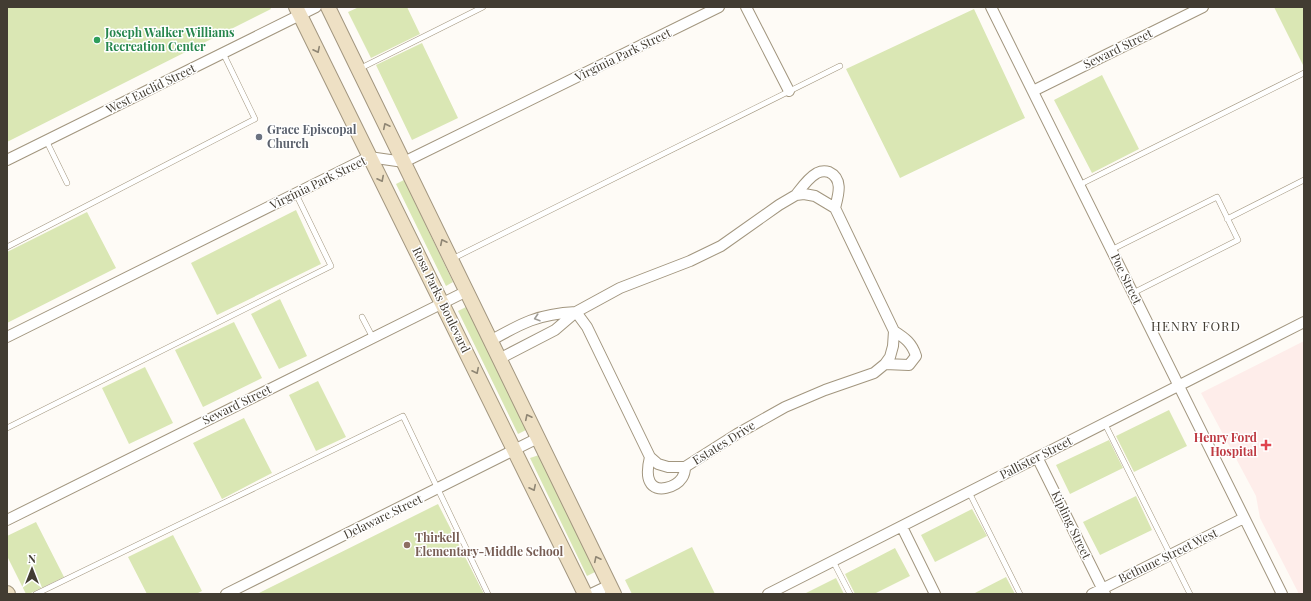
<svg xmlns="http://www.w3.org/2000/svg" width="1311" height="601" font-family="'Playfair Display',serif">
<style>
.medical{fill:#feedea}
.green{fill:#dae7b4}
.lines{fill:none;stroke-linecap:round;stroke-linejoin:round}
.lane-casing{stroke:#a2967f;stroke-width:6}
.street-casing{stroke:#a2967f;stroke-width:12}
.secondary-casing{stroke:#a2967f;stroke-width:16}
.lane{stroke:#fff;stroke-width:5}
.street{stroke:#fff;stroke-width:10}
.secondary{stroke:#eee0c4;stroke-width:14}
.oneway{stroke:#8f8674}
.oneway2{stroke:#a09e98}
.leisure-dot{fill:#2e9e5b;stroke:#fff;stroke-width:1.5}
.worship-dot{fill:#6b7280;stroke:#fff;stroke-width:1.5}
.health-dot{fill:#e0444e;stroke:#fff;stroke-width:1.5}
.education-dot{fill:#8d6e63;stroke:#fff;stroke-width:1.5}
.labels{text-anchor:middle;stroke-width:3;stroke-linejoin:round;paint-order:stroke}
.leisure-label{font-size:12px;font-weight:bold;fill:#27864d;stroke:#fff;text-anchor:start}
.street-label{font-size:12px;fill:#423c32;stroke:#fff}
.worship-label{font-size:12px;font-weight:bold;fill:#5b616d;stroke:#fff;text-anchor:start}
.health-label{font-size:12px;font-weight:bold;fill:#be3a42;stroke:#fff;text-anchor:end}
.education-label{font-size:12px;font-weight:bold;fill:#785e54;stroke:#fff;text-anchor:start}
.neighbourhood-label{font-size:13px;letter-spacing:1px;fill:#423c32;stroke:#fff}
</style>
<rect width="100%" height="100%" fill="#fefbf6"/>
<!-- medical -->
<path class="medical" d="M1304 341V594H1299L1260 518 1256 496 1201 393Z"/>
<!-- green -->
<path class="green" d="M7 7H270L271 9 7 142Z
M359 7H407L420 34 371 58 348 12Z
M1274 7H1304V67Z
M974 9 1025 118 900 178 846 69Z
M422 43 458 118 412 140 376 65Z
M1102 75 1139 149 1092 173 1054 100Z
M404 180 453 282 446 286 396 184Z
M296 210 321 264 217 315 191 263Z
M87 212 116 268 7 323V252Z
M280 299 307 356 279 369 251 314Z
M466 307 526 430 518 434 458 311Z
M234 322 262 378 203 407 175 350Z
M145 367 173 423 129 444 102 388Z
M318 381 346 437 316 451 289 395Z
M1169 410 1187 446 1134 472 1116 436Z
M244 418 272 473 222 499 193 443Z
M1109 440 1123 468 1070 494 1056 465Z
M539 455 595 572 587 576 530 458Z
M1136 496 1152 530 1100 555 1083 522Z
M438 504 484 594H257L267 589Z
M972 509 987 536 935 562 921 535Z
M36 522 64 577 29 594H26L7 556V536Z
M173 535 202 591 196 594H147L128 557Z
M692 547 715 594H632L625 580Z
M895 548 910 576 874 594H855L845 574Z
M1006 577 1015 594H973Z
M836 578 844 594H804Z"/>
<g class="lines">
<defs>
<path id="lane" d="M359 69 483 7
M46 140 67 183
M1079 185 1304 73
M1227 219 1304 180
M7 247 255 119 223 53
M1111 250 1217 197 1238 240 1133 293
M452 259 840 66
M362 317 373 338
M1105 424 1190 594
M7 428 331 266 296 194
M969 492 1020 594
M833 561 850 594
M36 594 403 416 488 594"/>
<path id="street" d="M746 7 789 91
M991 7 1282 594
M1033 91 1203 7
M7 160 316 7
M796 195C802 187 808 178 817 173 821 171 826 171 829 172 844 179 838 196 835 208
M7 337 369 157 404 162 719 7
M490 341C522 323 538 314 576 312
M499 359 555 330 576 312 620 288 690 261 721 246 779 205 796 195 804 194 815 196 835 208 894 331 893 346 890 357 885 364 874 373 825 390 785 407 737 434 685 467H668L658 464 650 457 587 327 576 312
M885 364 909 365 916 356C912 343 905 338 894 331
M650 457C648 465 646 475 650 482 656 494 676 487 682 478 684 475 685 471 685 467
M1037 457 1105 594
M7 520 467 291
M902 527 935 594
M226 594 538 438
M591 594 610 585
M768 594 1304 322
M1092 594 1244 518"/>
<path id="secondary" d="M296 7 585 594
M328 7 614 594
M7 593 8 594"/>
</defs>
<!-- lane casing -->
<use href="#lane" class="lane-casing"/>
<!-- street casing -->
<use href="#street" class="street-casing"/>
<!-- secondary casing -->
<use href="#secondary" class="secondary-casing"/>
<!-- lane -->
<use href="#lane" class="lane"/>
<!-- street -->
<use href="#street" class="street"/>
<!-- secondary -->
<use href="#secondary" class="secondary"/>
</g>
<!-- one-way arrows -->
<defs><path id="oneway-chevron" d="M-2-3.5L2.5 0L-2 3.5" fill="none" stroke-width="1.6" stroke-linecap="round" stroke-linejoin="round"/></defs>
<g class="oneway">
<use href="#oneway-chevron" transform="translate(317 50) rotate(64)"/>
<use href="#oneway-chevron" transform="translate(386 126) rotate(-116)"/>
<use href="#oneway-chevron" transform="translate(381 179) rotate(63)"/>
<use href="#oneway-chevron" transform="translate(443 242) rotate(-116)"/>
<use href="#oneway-chevron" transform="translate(476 371) rotate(64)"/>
<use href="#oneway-chevron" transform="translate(528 417) rotate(-116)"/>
<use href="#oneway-chevron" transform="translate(533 488) rotate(64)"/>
<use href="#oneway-chevron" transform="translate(597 559) rotate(-116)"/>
</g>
<use class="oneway2" href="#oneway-chevron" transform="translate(537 318) rotate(162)"/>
<!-- markers -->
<circle class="leisure-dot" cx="97" cy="40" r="4"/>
<circle class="worship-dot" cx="259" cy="137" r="4"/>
<path class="health-dot" d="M1264 439h4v4h4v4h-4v4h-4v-4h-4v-4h4z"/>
<circle class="education-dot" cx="407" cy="545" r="4"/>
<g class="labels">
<!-- leisure labels -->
<g class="leisure-label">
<text x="105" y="37">Joseph Walker Williams<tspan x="105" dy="14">Recreation Center</tspan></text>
</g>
<!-- street labels -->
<g class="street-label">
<text transform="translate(1118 49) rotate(-26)" y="4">Seward Street</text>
<text transform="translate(623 55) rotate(-26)" y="4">Virginia Park Street</text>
<text transform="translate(151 89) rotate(-26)" y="4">West Euclid Street</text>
<text transform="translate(318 183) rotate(-26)" y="4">Virginia Park Street</text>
<text transform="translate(1126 279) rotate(64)" y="4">Poe Street</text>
<text transform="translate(441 300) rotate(64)" y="4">Rosa Parks Boulevard</text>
<text transform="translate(237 405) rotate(-26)" y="4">Seward Street</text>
<text transform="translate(724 443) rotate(-32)" y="4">Estates Drive</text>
<text transform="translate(1036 458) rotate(-27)" y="4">Pallister Street</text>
<text transform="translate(383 517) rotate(-26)" y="4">Delaware Street</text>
<text transform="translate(1071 525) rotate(64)" y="4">Kipling Street</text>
<text transform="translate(1168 556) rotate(-26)" y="4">Bethune Street West</text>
</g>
<!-- worship labels -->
<g class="worship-label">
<text x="267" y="134">Grace Episcopal<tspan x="267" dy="14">Church</tspan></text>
</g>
<!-- health labels -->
<g class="health-label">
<text x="1257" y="442">Henry Ford<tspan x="1257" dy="14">Hospital</tspan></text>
</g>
<!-- education labels -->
<g class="education-label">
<text x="415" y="542">Thirkell<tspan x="415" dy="14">Elementary-Middle School</tspan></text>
</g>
<!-- neighbourhood labels -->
<g class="neighbourhood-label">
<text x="1196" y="331">HENRY FORD</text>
</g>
</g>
<!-- border -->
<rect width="1311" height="601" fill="none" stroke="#423c32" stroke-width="16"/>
<!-- north arrow -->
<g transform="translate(32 569)" stroke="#ffffff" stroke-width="3" paint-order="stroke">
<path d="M0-3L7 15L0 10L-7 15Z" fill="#423c32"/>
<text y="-6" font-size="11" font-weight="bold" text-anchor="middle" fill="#423c32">N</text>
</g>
</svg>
